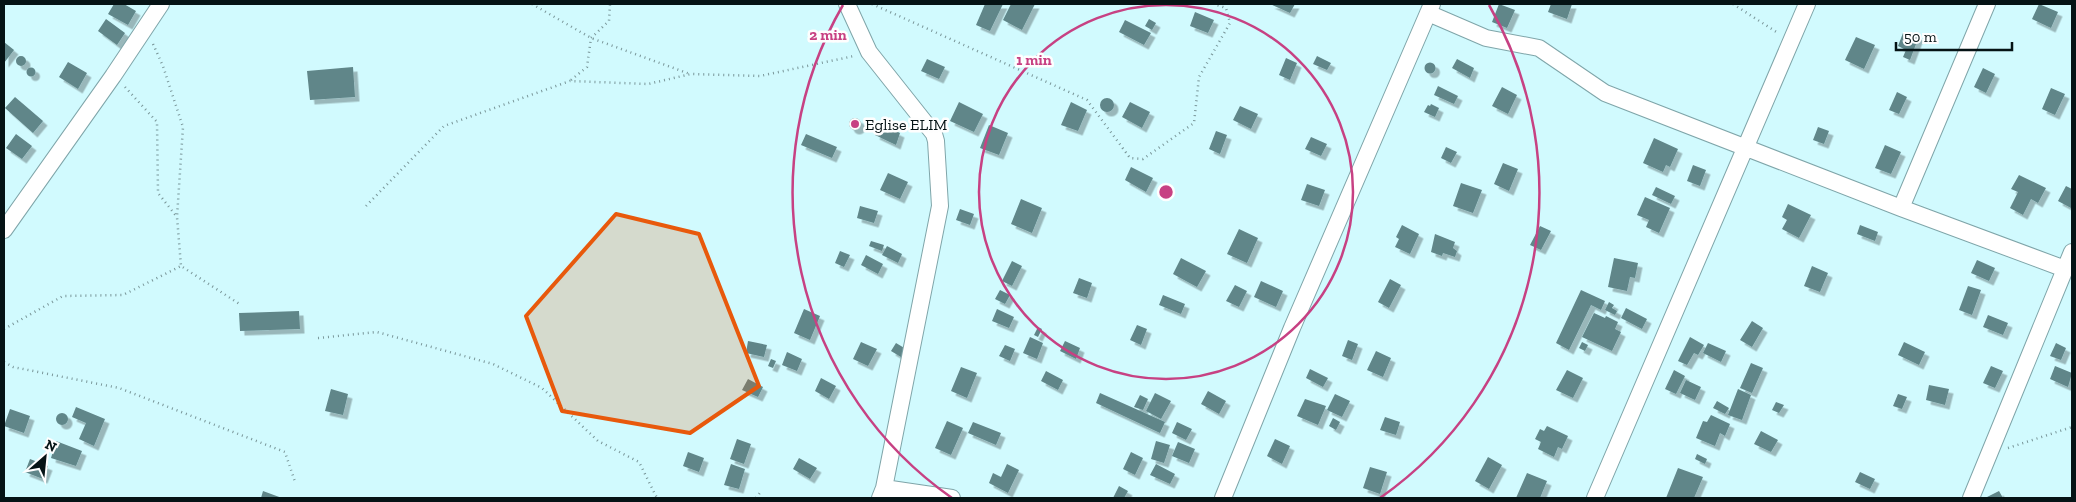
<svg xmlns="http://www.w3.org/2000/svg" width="2076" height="502" font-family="'Zilla Slab',serif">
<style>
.building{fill:#608689;filter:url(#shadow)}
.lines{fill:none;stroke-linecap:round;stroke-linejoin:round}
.street-casing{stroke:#7fa5a9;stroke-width:18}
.path{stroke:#799699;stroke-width:2.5;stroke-dasharray:1 4;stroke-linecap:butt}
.street{stroke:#fff;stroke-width:16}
.marked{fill:#e8590c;fill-opacity:0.2;stroke:#e8590c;stroke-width:4;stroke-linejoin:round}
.ring{fill:none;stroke:#c74183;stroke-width:2.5}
.poi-dot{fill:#c74183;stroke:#fefefe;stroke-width:2}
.labels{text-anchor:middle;stroke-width:5;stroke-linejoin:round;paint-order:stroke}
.poi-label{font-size:16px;fill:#051315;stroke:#fefefe;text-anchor:start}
.centre{fill:#c74183;stroke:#fefefe;stroke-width:2.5}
.ring-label{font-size:15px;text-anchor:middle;font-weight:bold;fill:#c74183;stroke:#fefefe;stroke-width:5;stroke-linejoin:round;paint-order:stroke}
</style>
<defs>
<filter id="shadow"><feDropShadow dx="4.5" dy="4.5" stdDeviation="0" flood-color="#0004"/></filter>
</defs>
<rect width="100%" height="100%" fill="#d1fafe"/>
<!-- building -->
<path class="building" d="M114 4H124L136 11 128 25 108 14Z
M985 4H1003L990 31 976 25Z
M1011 4H1035L1022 30 1003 20Z
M1270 4H1295L1290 13Z
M1499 4 1515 10 1507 28 1492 22Z
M1551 4H1572L1567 19 1548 12Z
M2039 4 2058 12 2051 28 2032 19Z
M1195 12 1214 20 1208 33 1190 26Z
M106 19 125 33 117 45 98 31Z
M1149 19 1156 23 1152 30 1145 26Z
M1125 20 1151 33 1144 45 1119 32Z
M1903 33 1912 36 1913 34 1919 36 1910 60 1903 57 1906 50 1898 46Z
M1856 37 1875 45 1864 69 1845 60Z
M4 42 14 50 4 63Z
M1317 56 1331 63 1327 70 1313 64Z
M16 61a5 5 0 1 1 10 0a5 5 0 1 1-10 0Z
M1286 58 1297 63 1290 80 1279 75Z
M927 59 945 67 939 79 921 71Z
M1457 59 1474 68 1470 78 1452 68Z
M68 62 87 73 78 89 59 77Z
M1424.5 68a5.5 5.5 0 1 1 11 0a5.5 5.5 0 1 1-11 0Z
M353 67 355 97 310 100 307 71Z
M26.5 72a4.5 4.5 0 1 1 9 0a4.5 4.5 0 1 1-9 0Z
M1983 68 1995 74 1986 93 1974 87Z
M1438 86 1458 96 1454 104 1434 95Z
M1502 87 1517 95 1508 114 1492 106Z
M2051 88 2065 94 2055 115 2042 109Z
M1897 92 1907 97 1899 114 1889 110Z
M15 97 43 121 33 133 5 108Z
M1100 105a7 7 0 1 1 14 0a7 7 0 1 1-14 0Z
M959 102 983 114 974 132 950 121Z
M1071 102 1087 110 1078 131 1061 125Z
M1130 102 1150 112 1142 128 1122 117Z
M1431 104 1439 108 1435 117 1424 112 1428 105 1430 106Z
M1240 106 1258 114 1251 129 1233 120Z
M849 124a6 6 0 1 1 12 0a6 6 0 1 1-12 0Z
M881 124 900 133 896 145 875 135Z
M989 125 1008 133 999 155 980 148Z
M1818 127 1829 131 1824 144 1813 140Z
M1216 131 1227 135 1220 154 1209 149Z
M16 134 32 146 22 159 6 148Z
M806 134 837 147 832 158 801 145Z
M1311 137 1327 144 1321 156 1305 149Z
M1654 138 1678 149 1670 167 1666 165 1663 172 1643 163Z
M1885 145 1901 152 1891 174 1875 168Z
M1446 147 1457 152 1451 163 1441 158Z
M1503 163 1518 169 1509 191 1494 184Z
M1693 165 1706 170 1700 186 1687 181Z
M1131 167 1153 178 1146 192 1125 180Z
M888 173 908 182 900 199 880 190Z
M2019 175 2046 188 2038 203 2031 199 2023 215 2010 208 2018 192 2011 189Z
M1461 183 1482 190 1473 213 1453 206Z
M1307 184 1325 190 1319 206 1301 200Z
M2066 186 2072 189 2071 208 2058 201Z
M1656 187 1675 196 1671 204 1652 195Z
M1645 197 1670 208 1659 233 1646 227 1649 220 1637 215Z
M1021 199 1042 208 1032 233 1011 224Z
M1788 204 1811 215 1799 238 1782 229 1787 220 1782 217Z
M860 206 878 211 874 223 857 218Z
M960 209 974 214 970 225 956 220Z
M1402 225 1419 234 1410 254 1395 247 1399 239 1396 237Z
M1860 225 1878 232 1875 241 1857 234Z
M1540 226 1551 231 1541 250 1530 245Z
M1239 229 1258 238 1247 263 1227 254Z
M1435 234 1455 242 1453 248 1457 251 1455 257 1443 253 1442 256 1431 252Z
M871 241 884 245 882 251 869 246Z
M887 246 902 254 898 263 882 255Z
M840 251 850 255 844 267 835 263Z
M866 255 883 264 878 274 861 265Z
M1181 258 1206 271 1197 287 1173 274Z
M1614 258 1638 263 1635 278 1630 277 1627 291 1608 287Z
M1977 260 1995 268 1989 281 1971 273Z
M1012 261 1022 266 1012 286 1002 281Z
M1812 266 1828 273 1820 292 1804 286Z
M1079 278 1092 283 1087 298 1073 293Z
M1390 279 1401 285 1389 308 1378 302Z
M1261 281 1283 291 1276 307 1254 297Z
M1235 285 1247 291 1239 307 1226 301Z
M1968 286 1981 290 1972 315 1959 310Z
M1000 290 1010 295 1005 304 995 299Z
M1581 290 1605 301 1601 310 1591 305 1569 350 1556 343Z
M1163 295 1185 304 1181 314 1159 305Z
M1609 302 1614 305 1612 308 1617 311 1615 315 1605 310Z
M1626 308 1647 319 1642 329 1621 318Z
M804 309 820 316 810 340 794 333Z
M997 309 1014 317 1009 328 992 321Z
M299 311 300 329 240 331 239 313Z
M1594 313 1605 318 1606 316 1618 322 1615 329 1621 332 1612 351 1582 337Z
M1988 315 2008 323 2003 335 1983 327Z
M1752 321 1763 328 1752 347 1740 340Z
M1137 325 1147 329 1141 345 1130 340Z
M1038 327 1042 329 1038 337 1034 335Z
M1030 337 1043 343 1037 359 1023 353Z
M1690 337 1704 345 1698 355 1694 353 1687 365 1678 361Z
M1348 340 1358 344 1352 360 1342 356Z
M748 341 767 345 764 357 746 353Z
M1065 341 1080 348 1076 359 1060 351Z
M861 342 877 349 868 366 853 359Z
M1582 342 1588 345 1585 351 1579 348Z
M1904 342 1925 352 1919 365 1898 355Z
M896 343 906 349 901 357 891 351Z
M1708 343 1726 351 1721 362 1703 353Z
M2056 343 2066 348 2061 360 2050 356Z
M1005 345 1015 349 1010 361 999 356Z
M1376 351 1391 358 1383 377 1367 370Z
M787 352 802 359 797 371 782 365Z
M771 359 776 361 773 368 768 366Z
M1751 363 1763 368 1752 393 1740 388Z
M1991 366 2003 371 1995 388 1983 383Z
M2055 366 2072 373 2068 387 2050 379Z
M961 367 977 373 967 398 951 391Z
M1310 369 1328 378 1323 387 1306 378Z
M1567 370 1583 378 1573 398 1556 390Z
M1674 370 1685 376 1676 394 1665 389Z
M1046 371 1063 380 1058 390 1041 381Z
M821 378 836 386 829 399 815 391Z
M748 379 763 387 758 397 742 390Z
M1686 380 1701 387 1695 400 1680 393Z
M1929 385 1949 389 1945 405 1926 400Z
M331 389 348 394 343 415 325 411Z
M1738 389 1751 395 1742 420 1728 415Z
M1208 391 1226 401 1219 414 1201 404Z
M1100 393 1165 422 1160 433 1096 403Z
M1155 393 1171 401 1161 419 1146 411Z
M1335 394 1350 401 1342 417 1327 410Z
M1898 394 1907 397 1902 409 1893 406Z
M1140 395 1148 399 1143 410 1134 407Z
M1305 399 1326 406 1318 425 1297 416Z
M1717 401 1729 408 1725 414 1713 408Z
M1776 402 1784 405 1779 413 1772 410Z
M76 407 105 419 94 446 79 439 86 423 72 417Z
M10 409 30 416 24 433 4 426Z
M56 419a6 6 0 1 1 12 0a6 6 0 1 1-12 0Z
M1711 415 1730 424 1725 436 1720 433 1715 446 1696 438 1703 421 1707 422Z
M1385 417 1400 422 1396 435 1380 430Z
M1333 418 1340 422 1336 430 1329 426Z
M947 421 963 428 951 455 935 448Z
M973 422 1001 433 996 445 968 433Z
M1177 422 1192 429 1186 440 1172 433Z
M1547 426 1568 436 1562 449 1558 447 1554 457 1538 449 1541 442 1535 439 1540 429 1544 431Z
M1761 431 1778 440 1771 452 1754 444Z
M737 439 751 444 744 464 730 459Z
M1275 439 1290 446 1282 464 1267 456Z
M56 441 82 451 76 466 51 458Z
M1156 441 1170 445 1164 463 1151 459Z
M1178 442 1195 449 1189 463 1172 456Z
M688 452 704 458 699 472 683 466Z
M1131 452 1143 458 1135 475 1123 469Z
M1697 454 1707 459 1705 464 1695 459Z
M1488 457 1502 465 1489 489 1475 481Z
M799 458 817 468 810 479 793 469Z
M30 459 48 466 43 479 25 472Z
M731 464 745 469 739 489 724 485Z
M1007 464 1019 470 1008 493 989 483 993 473 1001 477Z
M1156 464 1175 474 1170 484 1150 475Z
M1370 467 1387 472 1380 494 1363 488Z
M1678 468 1703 477 1694 498H1666Z
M1860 472 1875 479 1870 489 1855 482Z
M1527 473 1547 481 1540 498H1516Z
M1119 486 1128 491 1124 498H1113Z
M263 491 282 498H261Z
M1999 491 2003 498H1985Z"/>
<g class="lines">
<defs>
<path id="street" d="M847 4 869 52 934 134 936 141 940 206 884 488 880 498
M1428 13 1486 38 1539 48 1605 93 1901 208 2065 269
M1901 208 1987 4
M4 230 113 76 161 4
M884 488 952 498
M1223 498 1292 328 1432 4
M1595 498 1807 4
M1971 498 2072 252"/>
</defs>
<!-- street casing -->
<use href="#street" class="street-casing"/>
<!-- path -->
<path class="path" d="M532 4 591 38 690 74
M872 4 1087 100 1130 158 1143 159 1194 123 1199 77 1230 23 1226 8 1214 4
M1733 4 1778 33
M153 44 163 66 183 127 177 217 181 266 241 305
M571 80 587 67 591 38 609 21 610 4
M125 87 157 122 158 193 177 217
M366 206 444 126 570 81 648 84 691 74 760 76 854 56
M4 329 63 296 123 295 181 266
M318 338 377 332 493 364 542 388 598 441 639 462 657 498
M4 362 13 367 119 388 285 452 295 482
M2008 448 2072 427
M756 498 762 490"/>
<!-- street -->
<use href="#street" class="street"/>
</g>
<!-- marked area -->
<path class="marked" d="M616 214 699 234 759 386 690 433 562 411 526 316Z"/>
<!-- distance rings -->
<g class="ring">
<circle cx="1166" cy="192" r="187"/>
<path d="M952 498A373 373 0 0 1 843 5M1489 5A373 373 0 0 1 1380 498"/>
</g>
<!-- markers -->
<circle class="poi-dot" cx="855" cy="124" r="5"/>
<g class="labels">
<!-- poi labels -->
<g class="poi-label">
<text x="865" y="130">Eglise ELIM</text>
</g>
</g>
<circle cx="1166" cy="192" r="8" class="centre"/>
<g class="ring-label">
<text x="828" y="40">2 min</text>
<text x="1034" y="65">1 min</text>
</g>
<!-- border -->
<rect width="2076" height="502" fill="none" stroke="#051315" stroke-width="10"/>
<!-- north arrow -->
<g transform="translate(45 457) rotate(27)" stroke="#fefefe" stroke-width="4" paint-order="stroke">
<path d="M0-4L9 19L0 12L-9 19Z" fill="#051315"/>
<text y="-8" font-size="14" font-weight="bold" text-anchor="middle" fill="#051315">N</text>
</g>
<!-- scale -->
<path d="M1896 42v8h116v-8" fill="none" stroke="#051315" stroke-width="2.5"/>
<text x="1904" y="42" font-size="15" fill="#051315" stroke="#fefefe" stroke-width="4" paint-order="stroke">50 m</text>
</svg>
